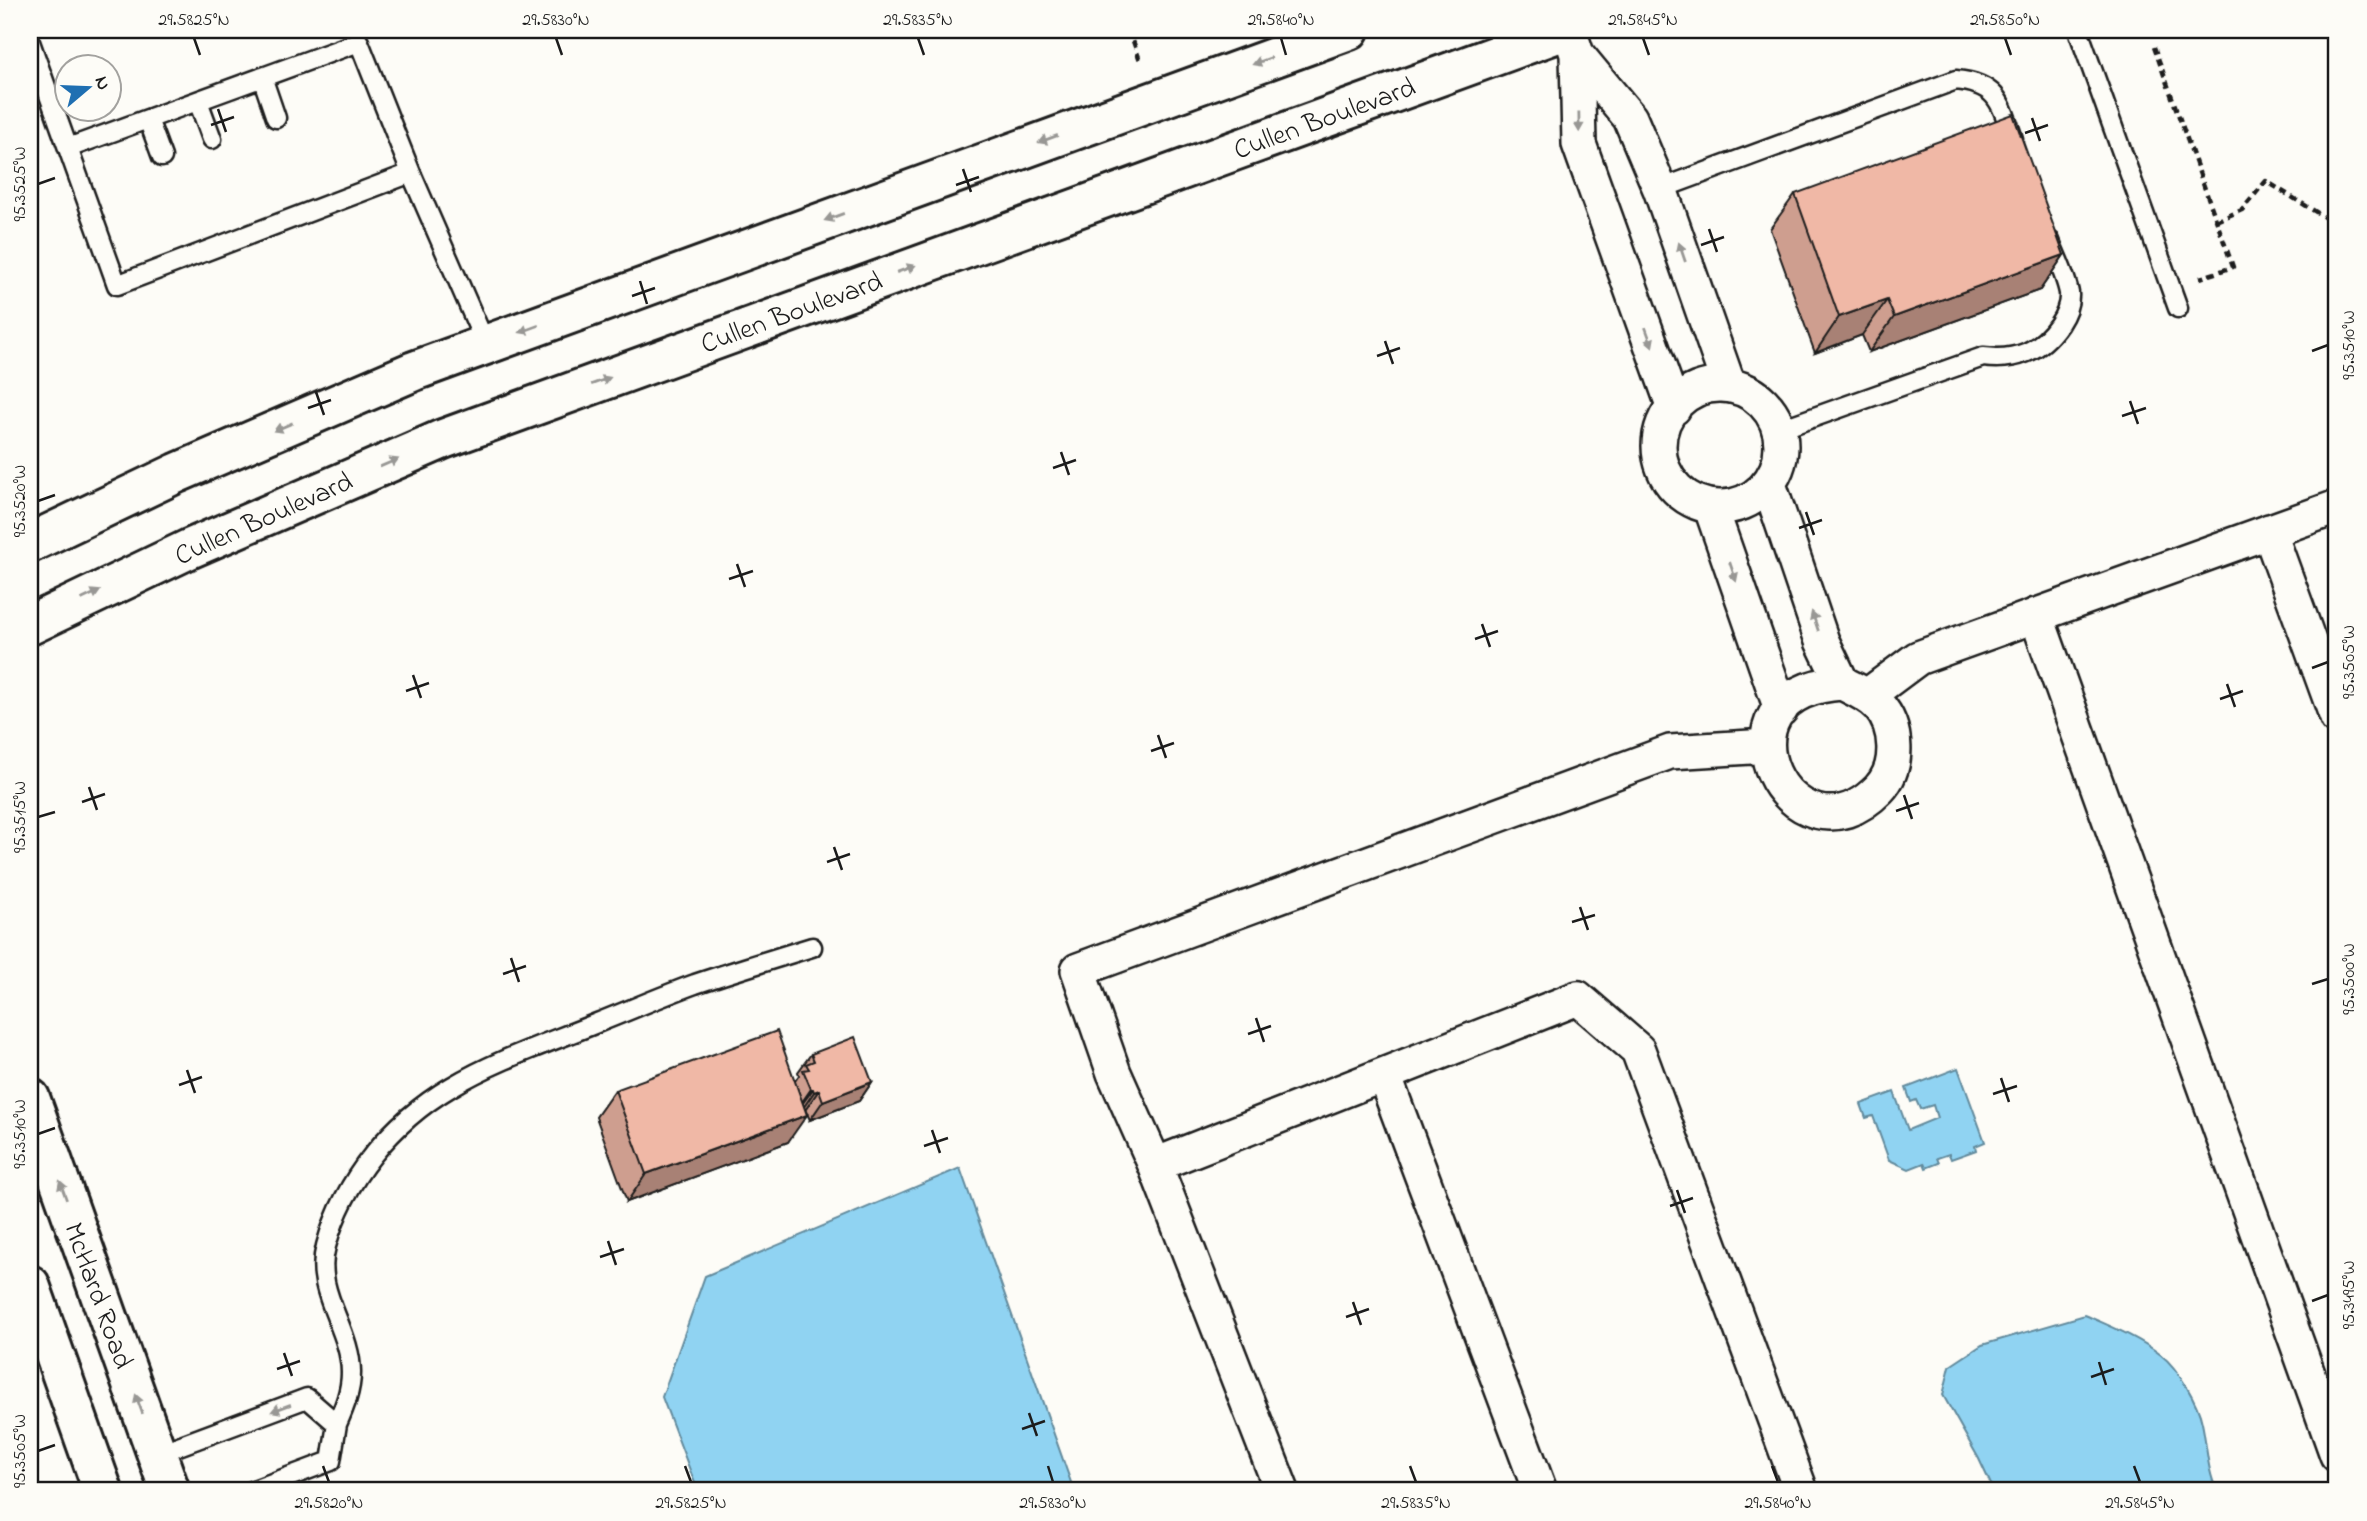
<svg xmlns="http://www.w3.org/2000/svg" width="2367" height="1521" font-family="'Indie Flower',sans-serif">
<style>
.water{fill:#90d3f2;stroke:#628a9c;stroke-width:2}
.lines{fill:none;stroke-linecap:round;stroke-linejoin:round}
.service-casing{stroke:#1c1c1c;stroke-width:23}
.minor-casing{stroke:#1c1c1c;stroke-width:38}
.secondary-casing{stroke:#1c1c1c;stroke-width:44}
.primary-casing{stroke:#1c1c1c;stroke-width:44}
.path{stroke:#1c1c1c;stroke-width:4.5;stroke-dasharray:7 5;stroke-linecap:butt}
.service{stroke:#fdfcf7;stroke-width:18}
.minor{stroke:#fdfcf7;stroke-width:33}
.secondary{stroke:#fdfcf7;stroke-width:38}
.primary{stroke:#fdfcf7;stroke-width:38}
.wall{fill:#ce9e8f;stroke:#1c1c1c;stroke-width:2}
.shaded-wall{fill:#a88174;stroke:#1c1c1c;stroke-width:2}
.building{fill:#f0b8a6;stroke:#1c1c1c;stroke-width:2}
.oneway{fill:#989794}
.ticks{fill:none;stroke:#1c1c1c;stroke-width:2.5}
.labels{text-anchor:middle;stroke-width:5;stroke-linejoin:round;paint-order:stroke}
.street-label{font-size:28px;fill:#1c1c1c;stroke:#fdfcf7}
.neatline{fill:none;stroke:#1c1c1c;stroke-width:2.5}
.ticks-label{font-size:18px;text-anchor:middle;fill:#1c1c1c}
</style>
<rect width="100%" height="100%" fill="#fdfcf7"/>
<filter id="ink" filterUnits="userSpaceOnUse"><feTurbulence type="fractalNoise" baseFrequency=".0143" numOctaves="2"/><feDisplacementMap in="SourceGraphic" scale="14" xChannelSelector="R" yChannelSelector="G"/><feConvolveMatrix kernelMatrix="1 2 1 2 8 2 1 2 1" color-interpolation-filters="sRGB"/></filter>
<g filter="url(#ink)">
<!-- water -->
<path class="water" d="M1958 1068 1985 1142 1975 1146 1976 1150 1951 1159 1949 1154 1937 1158 1939 1163 1926 1168 1924 1163 1909 1169 1889 1160 1873 1116 1866 1118 1861 1104 1894 1092 1908 1130 1937 1118 1933 1105 1920 1109 1916 1100 1911 1102 1906 1088Z
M960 1168 1074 1491H698L662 1397 705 1276Z
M2085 1315C2110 1326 2140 1338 2161 1355 2178 1368 2198 1403 2202 1423 2207 1446 2207 1470 2217 1491H1994L1979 1459 1943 1395 1950 1366 1982 1345Z"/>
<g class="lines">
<defs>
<path id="service" d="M2078 30 2178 308
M30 42 117 285 411 173 486 345
M262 77 276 118
M198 101 212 139
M148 119 162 157
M68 148 359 42 411 173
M1660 189 1956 80C1998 84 2001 103 2013 139
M1778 430 1983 357C2016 361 2040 352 2059 324 2065 315 2070 305 2069 293 2066 276 2056 257 2050 241
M337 1424C344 1408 351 1391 351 1373 351 1328 313 1292 326 1246 344 1179 392 1122 451 1087 496 1060 548 1043 597 1023 630 1010 662 996 695 984 734 971 773 959 812 947
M157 1454 307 1398 337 1424 331 1461 251 1491"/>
<path id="minor" d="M1569 30 1577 54 1579 144 1674 408
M1577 54 1630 118 1660 189 1729 386
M1659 446a61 61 0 1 1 122 0a61 61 0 1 1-122 0Z
M1769 484 1822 641 1842 683C1854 689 1868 695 1878 705 1898 727 1900 767 1879 789 1792 878 1698 692 1842 683
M1711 508 1781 709
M2269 531 2337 718
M2036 615 2337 1455
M1867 696 1918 658 2337 507
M1384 1075 1540 1491
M1155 1165 1578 998 1638 1050 1801 1491
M1282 1491 1155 1165 1114 1073 1078 970 1670 752 1767 746"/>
<path id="secondary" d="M30 1098 170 1491
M30 1285 103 1491"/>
<path id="primary" d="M30 543 177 473 414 371 1349 30
M30 625 189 549 443 439 1566 30"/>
</defs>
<!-- service casing -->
<use href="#service" class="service-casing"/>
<!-- minor casing -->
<use href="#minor" class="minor-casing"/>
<!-- secondary casing -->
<use href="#secondary" class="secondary-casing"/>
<!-- primary casing -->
<use href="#primary" class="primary-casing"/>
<!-- path -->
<path class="path" d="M1129 30 1141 63
M2154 47 2233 267 2200 278
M2216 221 2242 210 2266 181 2337 225"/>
<!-- service -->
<use href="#service" class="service"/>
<!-- minor -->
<use href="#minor" class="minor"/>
<!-- secondary -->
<use href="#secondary" class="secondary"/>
<!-- primary -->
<use href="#primary" class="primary"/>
</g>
<!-- wall -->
<path class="wall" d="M1795 194 2064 255 2040 290 1869 352 1862 335 1815 353 1770 229Z
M811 1054 872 1082 859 1101 810 1120 805 1109 788 1142 627 1202 596 1117 615 1090 795 1081 799 1075 798 1072Z"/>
<!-- shaded-wall -->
<path class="shaded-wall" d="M2064 255 2040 290 1869 352 1894 317Z
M1887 300 1862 335 1815 353 1839 317Z
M872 1082 859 1101 810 1120 823 1101Z
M811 1089H813L800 1107 798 1108Z
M819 1090 806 1109 801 1111 814 1092Z
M807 1115 788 1142 627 1202 646 1174Z"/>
<!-- building -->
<path class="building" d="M2013 114 2064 255 1894 317 1887 300 1839 317 1795 194Z
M777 1031 807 1115 646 1174 615 1090Z
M855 1037 872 1082 823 1101 819 1090 814 1092 813 1089H811L803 1070 809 1069 806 1064 814 1061 811 1054Z"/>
<!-- one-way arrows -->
<defs><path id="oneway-solid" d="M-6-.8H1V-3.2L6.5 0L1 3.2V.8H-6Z" transform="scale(1.75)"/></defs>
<g class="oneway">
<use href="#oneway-solid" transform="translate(1262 61) rotate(160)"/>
<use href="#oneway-solid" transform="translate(1579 122) rotate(89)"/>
<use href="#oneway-solid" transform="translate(1048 139) rotate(160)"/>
<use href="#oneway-solid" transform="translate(834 217) rotate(160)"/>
<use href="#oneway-solid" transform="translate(1682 252) rotate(-109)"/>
<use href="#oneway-solid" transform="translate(906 269) rotate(-20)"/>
<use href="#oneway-solid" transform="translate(529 329) rotate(160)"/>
<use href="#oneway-solid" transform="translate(1649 337) rotate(70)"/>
<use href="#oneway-solid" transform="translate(601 381) rotate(-20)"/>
<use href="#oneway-solid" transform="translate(283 427) rotate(157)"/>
<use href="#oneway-solid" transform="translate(389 463) rotate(-23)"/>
<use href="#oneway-solid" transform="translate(1733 572) rotate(71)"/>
<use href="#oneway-solid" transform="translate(91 595) rotate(-25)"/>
<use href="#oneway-solid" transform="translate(1815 621) rotate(-109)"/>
<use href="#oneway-solid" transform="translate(63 1190) rotate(-110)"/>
<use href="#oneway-solid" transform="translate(139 1404) rotate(-110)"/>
<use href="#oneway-solid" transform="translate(281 1408) rotate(160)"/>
</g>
</g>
<!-- ticks -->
<path class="ticks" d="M194 38 200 55M556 38 562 55M918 38 924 55M1281 38 1286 55M1643 38 1649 55M2005 38 2011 55M218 109 226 132M2032 118 2040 141M211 125 234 117M2025 133 2048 125M963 169 971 192M38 184 55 178M956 185 979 177M1709 229 1717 252M1701 245 1724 237M640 281 647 304M632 296 655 288M1385 341 1393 364M2312 351 2328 345M1377 356 1400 348M316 392 324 415M2130 401 2138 424M308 408 331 400M2122 416 2146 408M1061 452 1069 475M1053 468 1076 460M38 501 55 495M1806 512 1814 535M1799 528 1822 520M737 564 745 587M729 579 753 571M1482 624 1490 647M1475 639 1498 631M2312 668 2328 662M413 675 421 698M2227 684 2235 707M406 691 429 683M2220 699 2243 691M1158 735 1166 758M1151 751 1174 743M89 787 97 810M1904 795 1912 819M82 802 105 794M1896 811 1919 803M38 817 55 812M834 847 842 870M827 862 850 854M1580 907 1588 930M1572 922 1595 915M511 958 519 982M503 974 526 966M2312 984 2328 979M1256 1018 1264 1042M1248 1034 1271 1026M187 1070 195 1093M2001 1078 2009 1102M179 1085 202 1077M1993 1094 2017 1086M932 1130 940 1153M38 1134 55 1128M924 1146 948 1138M1677 1190 1685 1213M1670 1206 1693 1198M608 1241 616 1265M600 1257 624 1249M2312 1301 2328 1295M1353 1302 1361 1325M1346 1317 1369 1309M284 1353 292 1376M2099 1362 2106 1385M277 1369 300 1361M2091 1377 2114 1369M1029 1413 1037 1436M1022 1429 1045 1421M38 1451 55 1445M323 1466 329 1482M685 1466 691 1482M1048 1466 1053 1482M1410 1466 1416 1482M1772 1466 1778 1482M2134 1466 2140 1482"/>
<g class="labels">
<!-- street labels -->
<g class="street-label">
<text transform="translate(1324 117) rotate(-20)" y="10">Cullen Boulevard</text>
<text transform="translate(791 311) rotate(-20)" y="10">Cullen Boulevard</text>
<text transform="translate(263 517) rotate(-24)" y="10">Cullen Boulevard</text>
<text transform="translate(100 1295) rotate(70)" y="10">McHard Road</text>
</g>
</g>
<!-- margin -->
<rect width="2367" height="1521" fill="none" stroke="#fdfcf7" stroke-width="77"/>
<!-- north arrow -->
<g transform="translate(88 88) rotate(71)"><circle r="33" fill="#fdfcf7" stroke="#a3a29f" stroke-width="2"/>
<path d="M0-5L12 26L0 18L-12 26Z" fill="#1f6fb2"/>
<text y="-10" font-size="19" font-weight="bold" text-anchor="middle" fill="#1c1c1c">N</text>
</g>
<rect x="38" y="38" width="2290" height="1444" class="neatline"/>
<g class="ticks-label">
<text x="194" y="25">29.5825°N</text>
<text x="556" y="25">29.5830°N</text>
<text x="918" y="25">29.5835°N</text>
<text x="1281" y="25">29.5840°N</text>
<text x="1643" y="25">29.5845°N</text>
<text x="2005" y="25">29.5850°N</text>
<text transform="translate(19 184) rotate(-90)" y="6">95.3525°W</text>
<text transform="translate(2348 345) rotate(-90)" y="6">95.3510°W</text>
<text transform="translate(19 501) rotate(-90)" y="6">95.3520°W</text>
<text transform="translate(2348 662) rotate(-90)" y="6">95.3505°W</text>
<text transform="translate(19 817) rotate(-90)" y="6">95.3515°W</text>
<text transform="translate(2348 979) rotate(-90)" y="6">95.3500°W</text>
<text transform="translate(19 1134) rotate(-90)" y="6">95.3510°W</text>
<text transform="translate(2348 1295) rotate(-90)" y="6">95.3495°W</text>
<text transform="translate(19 1451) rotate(-90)" y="6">95.3505°W</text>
<text x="329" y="1508">29.5820°N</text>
<text x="691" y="1508">29.5825°N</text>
<text x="1053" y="1508">29.5830°N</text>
<text x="1416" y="1508">29.5835°N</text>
<text x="1778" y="1508">29.5840°N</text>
<text x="2140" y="1508">29.5845°N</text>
</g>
</svg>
